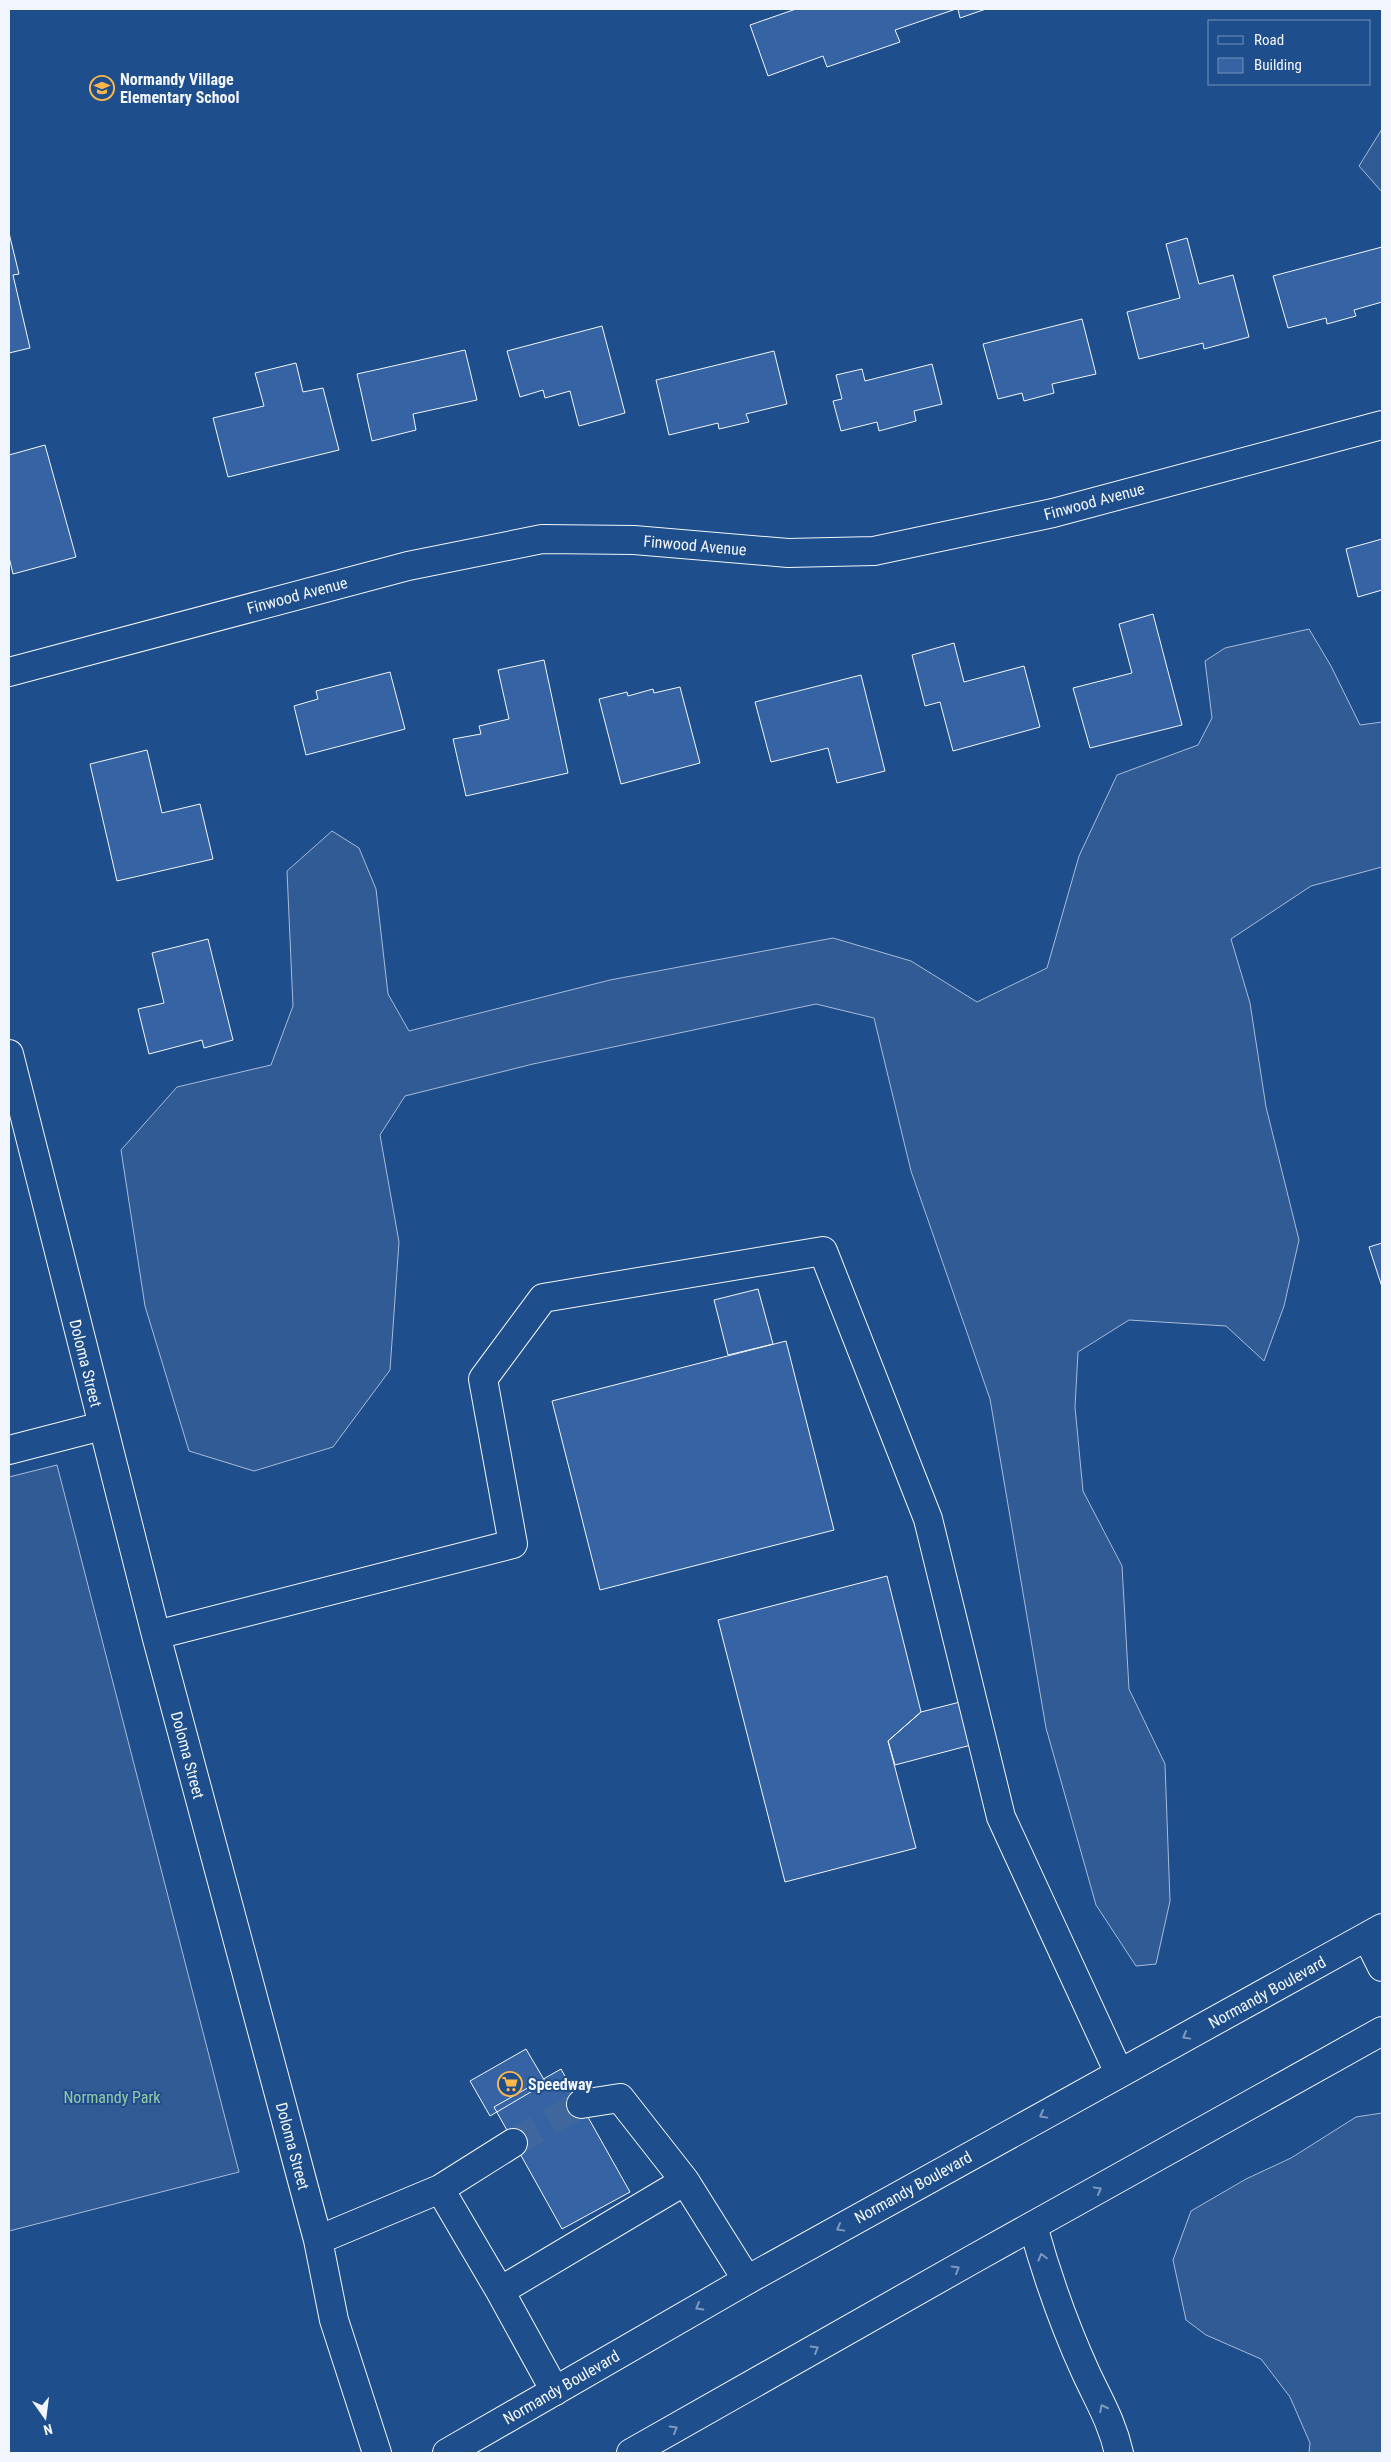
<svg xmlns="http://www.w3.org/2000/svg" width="1391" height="2462" font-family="'Roboto Condensed',sans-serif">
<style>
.built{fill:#305b95;stroke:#a8bbd7}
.building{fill:#3563a3;stroke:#f2f6ff}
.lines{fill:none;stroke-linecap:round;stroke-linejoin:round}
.minor-tunnel{stroke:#3f679d;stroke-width:28;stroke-dasharray:28 14;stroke-linecap:butt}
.minor-casing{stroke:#f2f6ff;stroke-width:30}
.major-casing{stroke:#f2f6ff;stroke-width:30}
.minor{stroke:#1f4e8c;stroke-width:28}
.major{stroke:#1f4e8c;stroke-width:28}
.oneway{stroke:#7e9ac0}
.labels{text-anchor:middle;stroke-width:4;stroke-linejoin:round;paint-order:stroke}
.poi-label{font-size:16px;font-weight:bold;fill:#f2f6ff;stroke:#1f4e8c;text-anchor:start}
.street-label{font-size:16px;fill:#f2f6ff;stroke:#1f4e8c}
.park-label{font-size:16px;fill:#97c8a6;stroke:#1f4e8c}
</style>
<rect width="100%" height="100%" fill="#1f4e8c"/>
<!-- built -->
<path class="built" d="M1382 129V192L1359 166Z
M1309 629 1331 666 1360 725 1382 722V867L1311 886 1231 939 1250 1003 1266 1107 1299 1240 1284 1306 1264 1361 1226 1326 1129 1320 1078 1352 1075 1407 1083 1491 1122 1566 1129 1689 1165 1764 1170 1901 1156 1964 1136 1966 1096 1905 1046 1728 990 1399 911 1171 874 1018 816 1004 533 1064 405 1096 380 1135 399 1242 390 1370 333 1447 254 1471 189 1451 145 1306 121 1150 177 1087 271 1065 293 1006 287 871 332 831 359 848 376 889 388 994 409 1031 610 980 833 938 911 961 977 1002 1047 968 1079 856 1117 775 1198 745 1212 718 1205 661 1225 648Z
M57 1465 239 2172 9 2231V1477Z
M1382 2113V2453H1309L1310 2443 1290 2397 1261 2359 1206 2335 1186 2320 1173 2260 1191 2211 1246 2179 1291 2158 1356 2117Z"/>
<!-- building -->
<path class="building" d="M796 9H956L895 30 900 42 827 67 823 56 768 76 750 25Z
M958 9H986L960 18Z
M9 233 19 274 13 275 30 348 9 353Z
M1187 238 1199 284 1233 275 1249 337 1204 349 1203 343 1139 359 1127 312 1180 298 1166 244Z
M1382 247V302L1354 310 1356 316 1327 324 1326 318 1288 328 1273 276Z
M1082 319 1096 374 1052 384 1054 393 1024 401 1022 393 998 399 983 344Z
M602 326 625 413 579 426 570 391 545 398 543 390 520 397 507 351Z
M465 350 477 400 413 414 416 430 372 441 357 374Z
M774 351 787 404 746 414 749 422 719 429 718 423 669 435 656 380Z
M296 363 303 392 323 388 339 450 228 477 213 418 264 406 255 373Z
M932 364 942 404 914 411 916 421 879 431 877 422 841 431 833 401 842 399 836 375 862 369 865 381Z
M45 445 76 557 13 574 9 557V455Z
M1382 539V590L1358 597 1346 549Z
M1153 614 1182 725 1090 748 1073 688 1132 673 1119 624Z
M954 643 964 682 1024 666 1040 727 953 751 940 702 925 706 912 655Z
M544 660 568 773 466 796 453 739 481 734 479 726 509 719 498 670Z
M390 672 405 729 306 755 294 706 318 699 316 691Z
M861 675 885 771 837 783 828 748 771 762 755 702Z
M680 687 700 763 621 784 599 699 627 692 628 696 653 689 654 693Z
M147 750 162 813 200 804 213 859 117 881 90 764Z
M208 939 233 1040 204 1048 202 1040 149 1054 138 1009 164 1003 152 953Z
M1382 1243V1287L1369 1247Z
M758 1289 773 1344 728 1355 714 1300Z
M786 1341 834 1530 600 1590 552 1401Z
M887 1576 921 1712 888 1741 916 1848 785 1882 718 1620Z
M960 1702 971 1745 895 1765 888 1741 921 1712Z
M526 2049 546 2083 490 2116 470 2081Z
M561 2069 630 2192 562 2229 494 2107Z"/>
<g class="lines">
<!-- minor-tunnel -->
<path class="minor-tunnel" d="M513 2143 581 2104"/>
<defs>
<path id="minor" d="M9 672 408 566 542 539 634 540 788 553 874 551 1053 513 1382 425
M9 1054 156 1635 318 2240 334 2320 377 2453
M9 1450 102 1426
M156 1635 513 1544 483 1379 543 1298 823 1251 928 1519 1001 1817 1119 2073
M581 2104 620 2098 685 2181
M440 2189 500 2291
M1033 2226C1047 2276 1064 2325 1086 2373 1099 2401 1112 2422 1119 2453
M318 2240 440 2189 513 2143
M555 2391 500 2291 685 2181 747 2280"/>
<path id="major" d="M1367 1937 1382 1967
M447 2453 747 2280 1382 1928
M631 2453 975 2258 1382 2031"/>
</defs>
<!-- minor casing -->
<use href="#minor" class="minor-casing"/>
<!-- major casing -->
<use href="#major" class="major-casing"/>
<!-- minor -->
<use href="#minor" class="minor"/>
<!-- major -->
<use href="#major" class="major"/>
</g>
<!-- one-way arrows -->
<defs><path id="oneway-chevron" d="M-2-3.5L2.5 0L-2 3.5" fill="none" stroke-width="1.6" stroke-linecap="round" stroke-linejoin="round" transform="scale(1.25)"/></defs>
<g class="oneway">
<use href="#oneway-chevron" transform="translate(1186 2036) rotate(151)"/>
<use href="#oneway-chevron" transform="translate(1043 2115) rotate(151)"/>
<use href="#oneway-chevron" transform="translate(1098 2190) rotate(-29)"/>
<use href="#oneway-chevron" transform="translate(840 2228) rotate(151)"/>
<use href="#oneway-chevron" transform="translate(1042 2257) rotate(-105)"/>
<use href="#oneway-chevron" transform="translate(956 2269) rotate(-30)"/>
<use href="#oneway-chevron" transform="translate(699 2307) rotate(150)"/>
<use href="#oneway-chevron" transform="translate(815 2349) rotate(-30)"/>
<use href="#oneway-chevron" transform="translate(1103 2408) rotate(-117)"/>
<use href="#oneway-chevron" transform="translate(674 2429) rotate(-30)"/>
</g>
<!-- icons -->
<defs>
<symbol id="school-ring" viewBox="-11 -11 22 22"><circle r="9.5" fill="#1f4e8c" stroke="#ffb74d" stroke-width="1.5"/><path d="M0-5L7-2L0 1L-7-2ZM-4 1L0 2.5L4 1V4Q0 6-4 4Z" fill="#ffb74d"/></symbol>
<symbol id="supermarket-ring" viewBox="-11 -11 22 22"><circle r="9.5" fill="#1f4e8c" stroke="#ffb74d" stroke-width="1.5"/><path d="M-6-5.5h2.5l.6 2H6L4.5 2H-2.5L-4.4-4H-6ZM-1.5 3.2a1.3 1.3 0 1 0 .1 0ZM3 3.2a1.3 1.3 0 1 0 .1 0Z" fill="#ffb74d"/></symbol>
</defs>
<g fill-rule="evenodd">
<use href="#school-ring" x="88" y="74" width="28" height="28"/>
<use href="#supermarket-ring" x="496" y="2070" width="28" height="28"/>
</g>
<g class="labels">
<!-- poi labels -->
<g class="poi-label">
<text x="120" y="85">Normandy Village<tspan x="120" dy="18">Elementary School</tspan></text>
<text x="528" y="2090">Speedway</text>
</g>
<!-- street labels -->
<g class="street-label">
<text transform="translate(1094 501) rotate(-15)" y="6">Finwood Avenue</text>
<text transform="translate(695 545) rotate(5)" y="6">Finwood Avenue</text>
<text transform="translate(297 595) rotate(-15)" y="6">Finwood Avenue</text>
<text transform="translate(86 1363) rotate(76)" y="6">Doloma Street</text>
<text transform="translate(188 1755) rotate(75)" y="6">Doloma Street</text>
<text transform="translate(1267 1992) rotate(-29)" y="6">Normandy Boulevard</text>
<text transform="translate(293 2146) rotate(75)" y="6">Doloma Street</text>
<text transform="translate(913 2187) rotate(-29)" y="6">Normandy Boulevard</text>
<text transform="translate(561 2387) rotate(-30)" y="6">Normandy Boulevard</text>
</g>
<!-- park labels -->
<g class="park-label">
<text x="112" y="2103">Normandy Park</text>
</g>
</g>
<!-- border -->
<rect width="1391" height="2462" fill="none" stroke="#f2f6ff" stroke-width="20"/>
<!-- legend -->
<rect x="1208" y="20" width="162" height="65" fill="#1f4e8c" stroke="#7391ba"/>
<rect x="1218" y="36" width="25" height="8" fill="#1f4e8c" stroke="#7391ba"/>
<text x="1254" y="45" font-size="15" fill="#f2f6ff">Road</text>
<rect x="1218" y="58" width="25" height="15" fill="#3563a3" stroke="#7391ba"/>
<text x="1254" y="70" font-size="15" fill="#f2f6ff">Building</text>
<!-- north arrow -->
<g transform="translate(45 2417) rotate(166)" stroke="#1f4e8c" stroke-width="4" paint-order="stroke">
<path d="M0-4L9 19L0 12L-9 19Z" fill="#f2f6ff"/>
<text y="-8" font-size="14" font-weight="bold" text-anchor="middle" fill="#f2f6ff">N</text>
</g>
</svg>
